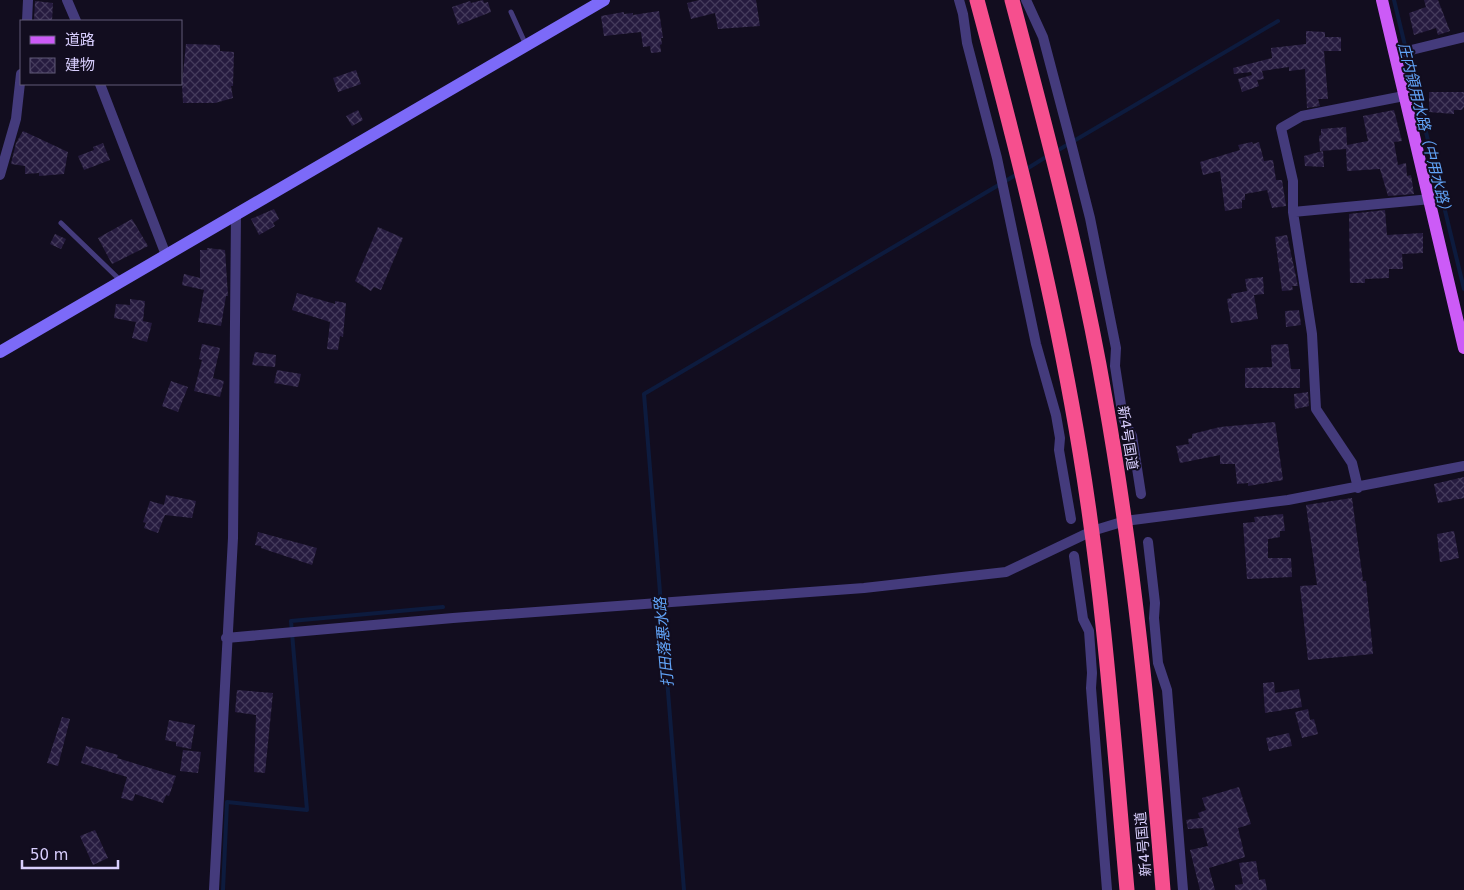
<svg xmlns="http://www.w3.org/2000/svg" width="1464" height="890" font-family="'DejaVu Sans','Noto Sans JP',sans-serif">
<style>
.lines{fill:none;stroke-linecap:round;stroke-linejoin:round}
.stream{stroke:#0d1b3e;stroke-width:4}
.building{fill:url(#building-cross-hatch)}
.lane{stroke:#443b7c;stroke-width:5}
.street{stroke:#443b7c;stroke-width:10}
.secondary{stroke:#7c6af8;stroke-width:12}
.primary{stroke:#cc5bf7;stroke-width:12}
.highway{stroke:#f64f8e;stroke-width:15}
.labels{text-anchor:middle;stroke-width:4;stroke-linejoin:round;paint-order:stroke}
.street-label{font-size:14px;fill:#d8cefd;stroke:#120d1f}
.water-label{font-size:15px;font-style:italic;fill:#61a3f7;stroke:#120d1f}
</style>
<defs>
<pattern id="building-cross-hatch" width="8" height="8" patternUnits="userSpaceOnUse" patternTransform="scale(1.25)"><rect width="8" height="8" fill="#261b3f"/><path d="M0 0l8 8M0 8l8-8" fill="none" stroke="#453b5c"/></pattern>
</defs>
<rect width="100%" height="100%" fill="#120d1f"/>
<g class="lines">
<!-- stream -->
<path class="stream" d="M1394 0 1464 289
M1055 152 1278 21
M1025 170 1049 155
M223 890 227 802 307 810 291 621 443 607
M684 890 644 394 1019 173"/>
</g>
<!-- building -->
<path class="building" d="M483 0 484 3 488 2 491 12 458 25 452 7 470 1 471 3Z
M699 0H756L760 26 718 29 715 13 691 19 687 3Z
M1424 0H1438L1450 31 1438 35 1436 28 1414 35 1409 13 1426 7Z
M35 1 53 3 52 21H34Z
M659 11 663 38H661L662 44 660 45 661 52 651 53 650 46 643 47 641 32 604 36 601 16 624 12V14L633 13V15Z
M1306 31 1325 32V37H1341V51H1324L1328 99H1318L1320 106 1307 108 1305 69 1289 71V67L1262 71 1264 79 1257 80 1259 86 1242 92 1238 79 1252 75 1251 72 1234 74 1233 68 1272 58 1271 48 1306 44Z
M186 44 220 45V51L234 52 233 86H231L233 98 215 103H183L182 84Z
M356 70 361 84 338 92 333 78Z
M1429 92H1464V107L1462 110H1454V114L1429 112Z
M358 110 363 120 352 126 346 116Z
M1394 110 1402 141 1394 142 1398 165 1406 163 1407 176 1411 175 1414 194 1388 196 1380 169 1347 171 1346 149 1320 151 1319 136 1321 135V129L1346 127 1347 145 1368 141 1363 116Z
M23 131 68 152 64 174 39 176V173L25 174V166L11 164 16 143Z
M1252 142 1253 144 1259 142 1264 161 1273 160 1276 180H1282L1286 206 1272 208 1267 190 1245 194V200H1242V208L1225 211 1220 171 1203 175 1200 162 1240 150 1238 145Z
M103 143 110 160 84 170 78 156 94 150 93 147Z
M1323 151 1324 167 1305 166 1304 156Z
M274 209 279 219 273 223 275 226 259 235 251 219Z
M1385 210 1387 235 1423 233V253L1402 254 1403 269H1389V278L1365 279V283H1350L1349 214Z
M132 219 148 246 112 264 98 238Z
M378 227 403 238 381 290 374 287 371 291 355 281Z
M55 234 66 239 61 249 50 244Z
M1287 235 1298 286H1292L1293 290 1282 291 1275 237Z
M207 248 225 250 228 296H226L221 326 198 322 204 290 182 285 184 274 200 278V250H207Z
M1263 277 1264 294 1254 295 1258 319 1231 323 1227 299 1232 298 1231 294 1247 291 1245 279Z
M297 293 335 304V301L346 303 343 337 340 336 338 350 327 349 330 322 292 310Z
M130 299 145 301 143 321 152 323 147 342 132 338 136 322 114 318 116 304 130 305Z
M1299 310 1301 325 1286 327 1285 311Z
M202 344 220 348 213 378 224 381 220 397 194 391 202 360 199 359Z
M1288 344 1291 369H1300V388H1245V368L1272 367 1271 345Z
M255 352 276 355 275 367 252 365Z
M277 370 301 374 298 387 274 383Z
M171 381 188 387 178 412 162 406Z
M1308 392 1309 406 1295 409 1294 394Z
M1275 422 1283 480 1248 486V483L1237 484 1235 464H1220V455L1180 463 1176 446 1189 444 1188 439 1192 438V434L1220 427Z
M1464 477V498L1438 503 1434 484Z
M166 495 196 501 192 518 165 515 158 533 144 528 146 523 143 522 150 501 164 505Z
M1352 498 1363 581H1366L1373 654 1308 660 1300 586 1317 585 1306 505Z
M1283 514 1285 531H1280V537L1268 539V558H1291L1292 577 1247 579 1243 523 1255 522 1254 517Z
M1454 531 1459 558 1440 562 1437 534Z
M258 532 317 548 312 565 261 548V546L255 545Z
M1274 682 1275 693 1299 689 1302 707 1265 713 1263 683Z
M237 690 273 693 265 773 254 772 256 715 235 712Z
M1308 709 1310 720 1314 719 1318 734 1302 738 1295 712Z
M62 717 70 719 58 766 47 763Z
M169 720 195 725 191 749 176 746V742L165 740Z
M1289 733 1292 746 1269 751 1266 738Z
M86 746 118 755 117 758 176 776 169 796 166 795 163 803 135 794 133 801 121 798 127 777 81 763Z
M183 750 201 752 198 773 180 771Z
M1239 787 1251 824 1238 828 1245 857 1209 868 1215 890H1200L1190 850 1208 846 1203 828 1188 829 1186 820 1200 818 1198 813 1206 810 1202 798Z
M95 830 108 858 93 865 80 836Z
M1256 861 1259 880 1265 879 1267 890H1235V885L1243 884 1239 863Z"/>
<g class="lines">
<!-- lane -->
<path class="lane" d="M511 12 526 45
M61 223 120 280"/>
<!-- street -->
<path class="street" d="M67 0 76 21
M959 0 963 14 967 43 997 158 1036 344 1056 415 1060 438 1059 450 1071 519
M1026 0 1043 37 1072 147 1090 218 1116 348 1115 366 1123 418 1132 436 1141 494
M27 21 28 0
M1395 54 1464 37
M100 84 166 255
M0 175 16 119 21 74
M1293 212 1431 199
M1358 488 1352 463 1316 409 1312 334 1293 212V181L1281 128 1302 116 1404 96
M1148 542 1155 603 1154 618 1158 663 1167 690 1183 890
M1074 556 1083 619 1089 631 1092 673 1091 688 1107 890
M226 638 453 618 864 588 1006 572 1092 531 1125 521 1288 500 1464 466
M214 890 233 538 236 214"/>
<!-- secondary -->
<path class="secondary" d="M0 352 604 0"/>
<!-- primary -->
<path class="primary" d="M1382 0 1464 348"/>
<!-- highway -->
<path class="highway" d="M977 0C1017 149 1055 299 1080 452 1104 597 1114 744 1127 890
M1012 0C1047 132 1082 264 1105 398 1134 561 1150 725 1163 890"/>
</g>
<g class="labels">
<!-- street labels -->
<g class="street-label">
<text transform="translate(1128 438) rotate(81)" y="5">新4号国道</text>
<text transform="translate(1143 844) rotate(-95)" y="5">新4号国道</text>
</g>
<!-- water labels -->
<g class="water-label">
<text transform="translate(1425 130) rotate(76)" y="5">庄内領用水路（中用水路）</text>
<text transform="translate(664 642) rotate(-95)" y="5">打田落悪水路</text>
</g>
</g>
<!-- legend -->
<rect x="20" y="20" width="162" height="65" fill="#120d1f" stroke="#615a78"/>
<rect x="30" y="36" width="25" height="8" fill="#cc5bf7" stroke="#615a78"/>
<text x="65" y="45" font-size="15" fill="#d8cefd">道路</text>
<rect x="30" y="58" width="25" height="15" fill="url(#building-cross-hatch)" stroke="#615a78"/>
<text x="65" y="70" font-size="15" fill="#d8cefd">建物</text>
<!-- scale -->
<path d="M22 860v8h96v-8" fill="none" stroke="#d8cefd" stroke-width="2.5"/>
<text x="30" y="860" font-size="15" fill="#d8cefd" stroke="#120d1f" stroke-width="4" paint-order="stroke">50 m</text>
</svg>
